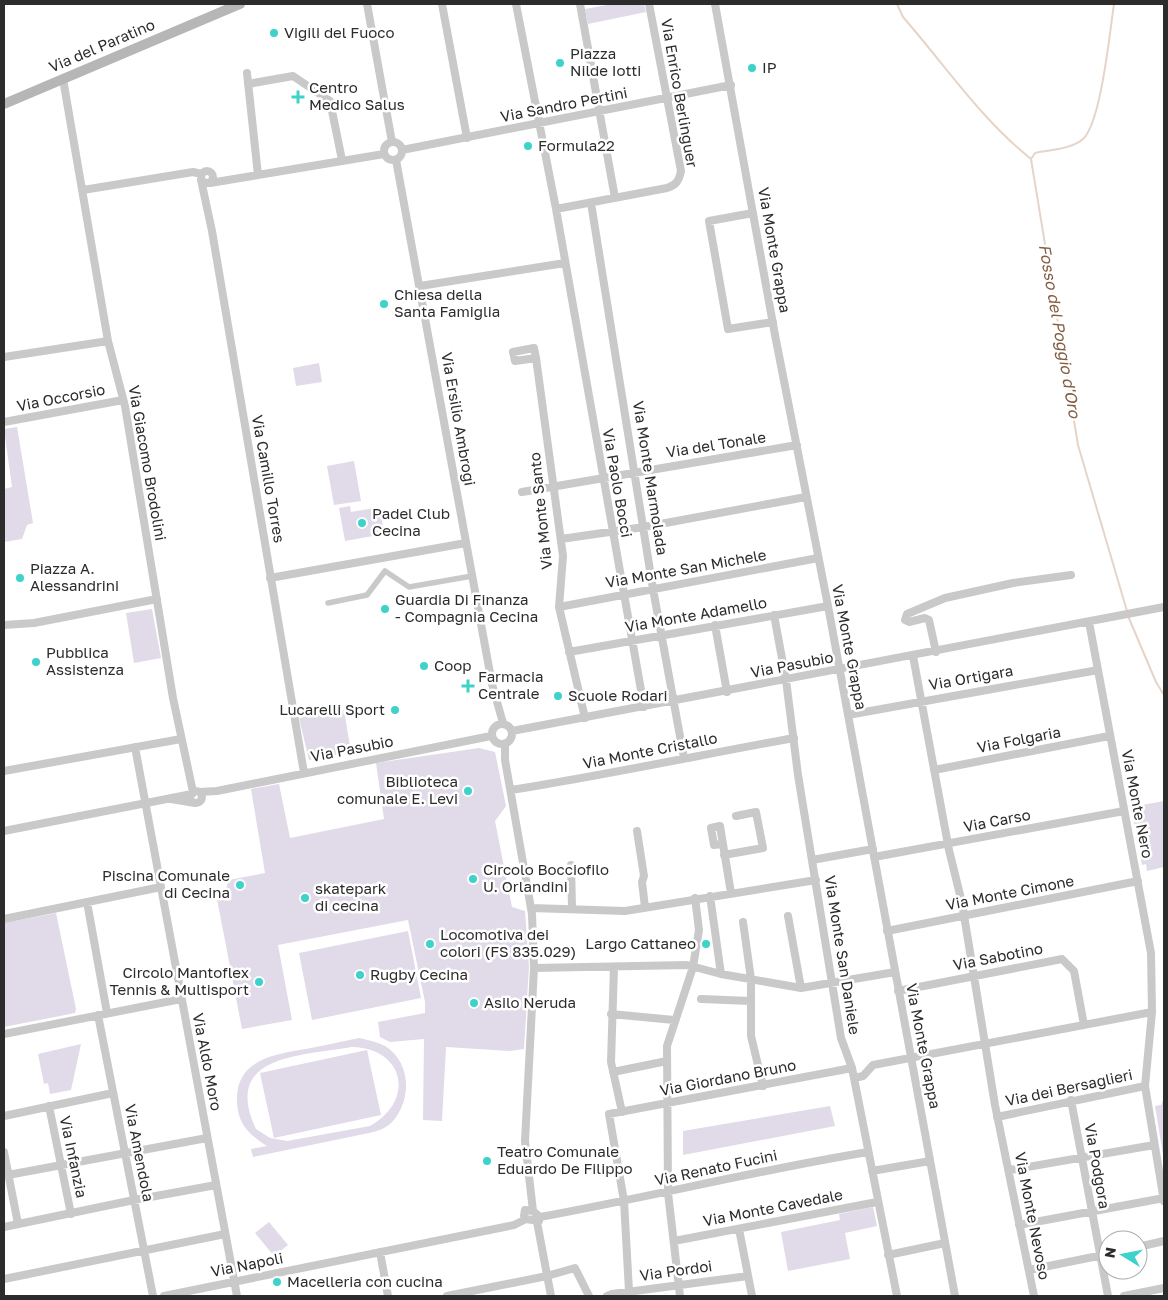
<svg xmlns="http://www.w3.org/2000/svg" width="1168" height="1300" font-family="'Golos Text',sans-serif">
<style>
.green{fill:#e1dae8;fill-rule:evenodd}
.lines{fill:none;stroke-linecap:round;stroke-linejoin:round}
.stream{stroke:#e6d4c8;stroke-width:2}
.pedestrian{stroke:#c9c9c9;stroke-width:5.5}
.minor{stroke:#c9c9c9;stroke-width:8}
.secondary{stroke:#b6b6b6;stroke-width:10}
.poi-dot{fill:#3fd2ca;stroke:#fff;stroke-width:2}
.labels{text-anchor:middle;stroke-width:5;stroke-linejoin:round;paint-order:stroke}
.poi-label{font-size:15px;fill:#2c2c2c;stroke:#fff;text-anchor:start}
.street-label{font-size:15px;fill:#2c2c2c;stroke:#fff}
.water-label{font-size:16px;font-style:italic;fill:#845e43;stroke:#fff}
</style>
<rect width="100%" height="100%" fill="#fff"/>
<!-- green -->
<path class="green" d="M612 4H644L646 12 588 24 585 9Z
M319 363 322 382 296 386 293 368Z
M17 427 33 523 27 525 22 539 4 542V489L12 487 4 429Z
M354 461 361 501 334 505 327 466Z
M350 506 351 512 380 507 384 534 345 541 339 508Z
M152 609 161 658 134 663 126 613Z
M344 710 351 752 309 760 299 718Z
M479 748 495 752 506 806 495 821 512 907 525 911 529 967 524 1049 510 1051 446 1047 442 1121 423 1120 424 1039 390 1042 380 1037 378 1022 425 1013V1002L408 920 278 945 292 1020 242 1029 217 899 223 897 229 880 265 873 251 789 279 784 290 838 384 819 376 763Z
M1164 801V867L1147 871 1146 864 1142 865 1140 854 1143 853 1141 845 1150 843 1146 826 1135 828 1131 807Z
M56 913 76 1009 75 1013 4 1027V923Z
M408 931 421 998 312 1020 299 953Z
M359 1038C368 1040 377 1042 385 1046 411 1062 412 1099 393 1121 387 1128 378 1131 369 1133L253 1157 251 1149 267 1146C248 1134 237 1123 237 1100 236 1059 276 1054 306 1049 324 1045 342 1042 359 1038ZM352 1047C404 1048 416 1100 370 1126L287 1141 270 1138 256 1129C221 1054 302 1056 352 1047Z
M81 1044 71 1090 50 1094 48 1083 44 1084 38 1054Z
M367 1050 381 1115 274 1138 260 1073Z
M1164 1097V1161L1155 1106 1161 1105Z
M830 1106 835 1126 683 1155V1131Z
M873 1207 877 1226 845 1233 850 1259 788 1271 781 1232 840 1220 839 1214Z
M269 1222 288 1245 274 1256 255 1233Z"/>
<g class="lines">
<!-- stream -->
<path class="stream" d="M897 4 903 17C945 65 981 119 1031 159L1078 445 1127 611
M1031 159 1035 153C1049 150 1072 149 1083 139 1101 123 1110 30 1114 4
M1128 616 1156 682 1164 695"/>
<!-- pedestrian -->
<path class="pedestrian" d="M328 603 367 595 385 571 409 587 472 576"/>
<!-- minor -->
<path class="minor" d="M367 4 392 142
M442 4 467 138
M516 4 556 209 644 707
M580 4 615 198
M715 4 775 335 828 606 955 1296
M247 73 258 175
M63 79 108 341 125 406 173 698 193 792
M248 84 293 76 330 101 342 160
M384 151a9 9 0 1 1 18 0a9 9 0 1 1-18 0Z
M402 150 731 85
M396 160 492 684 503 723
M201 177a6 6 0 1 1 12 0a6 6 0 1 1-12 0Z
M201 180 212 231 304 773
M210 183 384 154
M83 190 193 172 201 174
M591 203 653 589 684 758
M556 209 667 188C676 185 679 181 681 171L649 4
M753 213 709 221 728 329 773 322
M420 286 565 263
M4 357 108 341
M536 358 515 361 513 352 534 348 536 358 563 556 559 607 585 718
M4 422 123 400
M522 492 797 445
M561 539 644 527 806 497
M270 578 466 543
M559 607 818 558
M774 615 786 680 798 775 841 1038 852 1068 897 1296
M1089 622 1151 953 1152 1012 1145 1086 1164 1201
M4 625 34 623 157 599
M715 625 727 692
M569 652 828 606
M936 652 929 620 925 618 909 622 905 620 907 614 945 598 1013 583 1071 575
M913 656 949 850 962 903 995 1105 1034 1296
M848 715 1098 670
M492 734a10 10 0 1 1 20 0a10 10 0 1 1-20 0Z
M512 731 1164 607
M505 744V760L532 914 534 968 525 1141 533 1211
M135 747 237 1296
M934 770 1109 736
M4 771 181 739
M511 790C606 775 700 755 794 738
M190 797a6 6 0 1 1 12 0a6 6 0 1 1-12 0Z
M199 792 217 791 491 736
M171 799 195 803
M4 831 192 794
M637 831 644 876 642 882 645 907
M723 844 714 845 711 828 720 826 731 893
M724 855 763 848 756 812 736 816
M874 857 1124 811
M812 860 873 849
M571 865 572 908
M710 896 721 974
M87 902 107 1013
M531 908 625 911 816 880
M788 916 801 988
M4 919 161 887
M743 922 751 979V1036L763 1086
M887 931 1138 881
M614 967 611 1062 622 1112
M534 968 687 965 721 974 801 988 895 972
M898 991 1062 959 1074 971 1084 1025
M701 999 751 1001
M611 1014 674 1020
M98 1015 153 1296
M4 1034 181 999
M613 1072 667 1061
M854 1078 863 1076 873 1065 1152 1012
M1071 1100 1108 1296
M49 1106 71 1214
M4 1116 113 1093
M997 1117 1145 1086
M4 1152 18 1224
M1010 1170 1154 1145
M872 1171 930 1161
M8 1175 207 1138
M525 1210 533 1211 540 1217 539 1221 526 1219 524 1216Z
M540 1217C650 1197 758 1170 868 1152
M537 1222 551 1296
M1019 1225 1164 1198
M4 1227 134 1200 216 1185
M739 1229 752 1296
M674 1241 877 1202
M1138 1247 1164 1241
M380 1252 388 1296
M888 1255 945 1243
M1029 1270 1108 1254
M4 1279 225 1234
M629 1291 624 1201 609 1114 852 1068
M164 1296 514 1225 526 1219
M447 1296 547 1276 575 1268 589 1296
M607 1296 612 1294 748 1276
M680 1296 668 1193 667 1046 693 967 699 930 695 898
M1124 1296 1164 1288"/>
<!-- secondary -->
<path class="secondary" d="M4 104 240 4"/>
</g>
<!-- markers -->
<g class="poi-dot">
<circle cx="274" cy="33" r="5"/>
<circle cx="560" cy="63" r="5"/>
<circle cx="752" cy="68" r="5"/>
<path d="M295.5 89.5h5v5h5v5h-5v5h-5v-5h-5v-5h5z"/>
<circle cx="528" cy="146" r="5"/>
<circle cx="384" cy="304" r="5"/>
<circle cx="362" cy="523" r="5"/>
<circle cx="20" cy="578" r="5"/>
<circle cx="385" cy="609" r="5"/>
<circle cx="36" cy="662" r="5"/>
<circle cx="424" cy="666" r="5"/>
<path d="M465.5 678.5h5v5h5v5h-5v5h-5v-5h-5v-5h5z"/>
<circle cx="558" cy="696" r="5"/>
<circle cx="395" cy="710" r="5"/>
<circle cx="468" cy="791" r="5"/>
<circle cx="473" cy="879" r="5"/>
<circle cx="240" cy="885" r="5"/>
<circle cx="305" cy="898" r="5"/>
<circle cx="430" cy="944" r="5"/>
<circle cx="706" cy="944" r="5"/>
<circle cx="360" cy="975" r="5"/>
<circle cx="259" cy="982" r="5"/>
<circle cx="474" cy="1003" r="5"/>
<circle cx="487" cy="1161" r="5"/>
<circle cx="277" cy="1282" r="5"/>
</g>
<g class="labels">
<!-- poi labels -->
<g class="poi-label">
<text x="284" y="38">Vigili del Fuoco</text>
<text x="570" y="59">Piazza<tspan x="570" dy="17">Nilde Iotti</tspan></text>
<text x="762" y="73">IP</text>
<text x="309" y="93">Centro<tspan x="309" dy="17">Medico Salus</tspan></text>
<text x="538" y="151">Formula22</text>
<text x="394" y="300">Chiesa della<tspan x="394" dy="17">Santa Famiglia</tspan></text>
<text x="372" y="519">Padel Club<tspan x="372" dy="17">Cecina</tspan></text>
<text x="30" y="574">Piazza A.<tspan x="30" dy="17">Alessandrini</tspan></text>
<text x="395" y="605">Guardia Di Finanza<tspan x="395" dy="17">- Compagnia Cecina</tspan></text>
<text x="46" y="658">Pubblica<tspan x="46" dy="17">Assistenza</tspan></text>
<text x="434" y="671">Coop</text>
<text x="478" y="682">Farmacia<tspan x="478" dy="17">Centrale</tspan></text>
<text x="568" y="701">Scuole Rodari</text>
<text x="385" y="715" text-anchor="end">Lucarelli Sport</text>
<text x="458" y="787" text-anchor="end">Biblioteca<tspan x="458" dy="17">comunale E. Levi</tspan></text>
<text x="483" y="875">Circolo Bocciofilo<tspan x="483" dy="17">U. Orlandini</tspan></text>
<text x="230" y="881" text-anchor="end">Piscina Comunale<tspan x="230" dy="17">di Cecina</tspan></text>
<text x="315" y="894">skatepark<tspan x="315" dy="17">di cecina</tspan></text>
<text x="440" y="940">Locomotiva dei<tspan x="440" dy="17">colori (FS 835.029)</tspan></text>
<text x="696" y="949" text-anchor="end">Largo Cattaneo</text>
<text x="249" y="978" text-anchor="end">Circolo Mantoflex<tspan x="249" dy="17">Tennis &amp; Multisport</tspan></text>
<text x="370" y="980">Rugby Cecina</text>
<text x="484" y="1008">Asilo Neruda</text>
<text x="497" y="1157">Teatro Comunale<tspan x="497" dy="17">Eduardo De Filippo</tspan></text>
<text x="287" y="1287">Macelleria con cucina</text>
</g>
<!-- street labels -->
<g class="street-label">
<text transform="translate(102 46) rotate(-23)" y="5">Via del Paratino</text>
<text transform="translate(679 93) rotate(80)" y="5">Via Enrico Berlinguer</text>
<text transform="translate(564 105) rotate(-11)" y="5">Via Sandro Pertini</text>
<text transform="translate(774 250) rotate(80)" y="5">Via Monte Grappa</text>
<text transform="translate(61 398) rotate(-11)" y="5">Via Occorsio</text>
<text transform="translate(458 419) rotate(80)" y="5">Via Ersilio Ambrogi</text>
<text transform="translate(716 445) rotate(-9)" y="5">Via del Tonale</text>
<text transform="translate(147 463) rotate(80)" y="5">Via Giacomo Brodolini</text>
<text transform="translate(650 478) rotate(81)" y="5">Via Monte Marmolada</text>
<text transform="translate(268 479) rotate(80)" y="5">Via Camillo Torres</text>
<text transform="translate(617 483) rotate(80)" y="5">Via Paolo Bocci</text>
<text transform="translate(541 511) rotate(-96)" y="5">Via Monte Santo</text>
<text transform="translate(686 569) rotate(-10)" y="5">Via Monte San Michele</text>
<text transform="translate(696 615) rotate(-10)" y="5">Via Monte Adamello</text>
<text transform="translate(849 647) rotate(79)" y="5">Via Monte Grappa</text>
<text transform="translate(792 665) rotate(-11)" y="5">Via Pasubio</text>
<text transform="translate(971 678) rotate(-10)" y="5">Via Ortigara</text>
<text transform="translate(1019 740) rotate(-11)" y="5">Via Folgaria</text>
<text transform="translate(352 749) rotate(-11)" y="5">Via Pasubio</text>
<text transform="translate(650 751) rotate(-11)" y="5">Via Monte Cristallo</text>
<text transform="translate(1137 804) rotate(79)" y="5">Via Monte Nero</text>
<text transform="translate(997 821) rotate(-11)" y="5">Via Carso</text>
<text transform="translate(1010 893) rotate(-11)" y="5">Via Monte Cimone</text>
<text transform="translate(842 955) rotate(81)" y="5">Via Monte San Daniele</text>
<text transform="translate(998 957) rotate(-11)" y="5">Via Sabotino</text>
<text transform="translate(923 1046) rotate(79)" y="5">Via Monte Grappa</text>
<text transform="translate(207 1062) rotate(79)" y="5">Via Aldo Moro</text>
<text transform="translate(728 1078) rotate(-11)" y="5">Via Giordano Bruno</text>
<text transform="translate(1069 1088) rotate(-12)" y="5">Via dei Bersaglieri</text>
<text transform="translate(139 1153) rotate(79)" y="5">Via Amendola</text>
<text transform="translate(73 1157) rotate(78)" y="5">Via Infanzia</text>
<text transform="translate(1097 1166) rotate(80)" y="5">Via Podgora</text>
<text transform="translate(716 1168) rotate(-12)" y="5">Via Renato Fucini</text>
<text transform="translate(773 1208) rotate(-11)" y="5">Via Monte Cavedale</text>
<text transform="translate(1032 1216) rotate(79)" y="5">Via Monte Nevoso</text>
<text transform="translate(247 1265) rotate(-11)" y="5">Via Napoli</text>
<text transform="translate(676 1271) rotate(-8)" y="5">Via Pordoi</text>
</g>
<!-- water labels -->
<g class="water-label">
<text transform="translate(1060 331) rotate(80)" y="6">Fosso del Poggio d'Oro</text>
</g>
</g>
<!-- border -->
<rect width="1168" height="1300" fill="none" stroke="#2c2c2c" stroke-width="10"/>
<!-- north arrow -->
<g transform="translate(1123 1255) rotate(280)"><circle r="24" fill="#ffffff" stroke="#ababab"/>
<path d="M0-4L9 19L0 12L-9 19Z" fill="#3fd2ca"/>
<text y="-8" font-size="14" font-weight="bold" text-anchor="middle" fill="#2c2c2c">N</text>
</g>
</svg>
